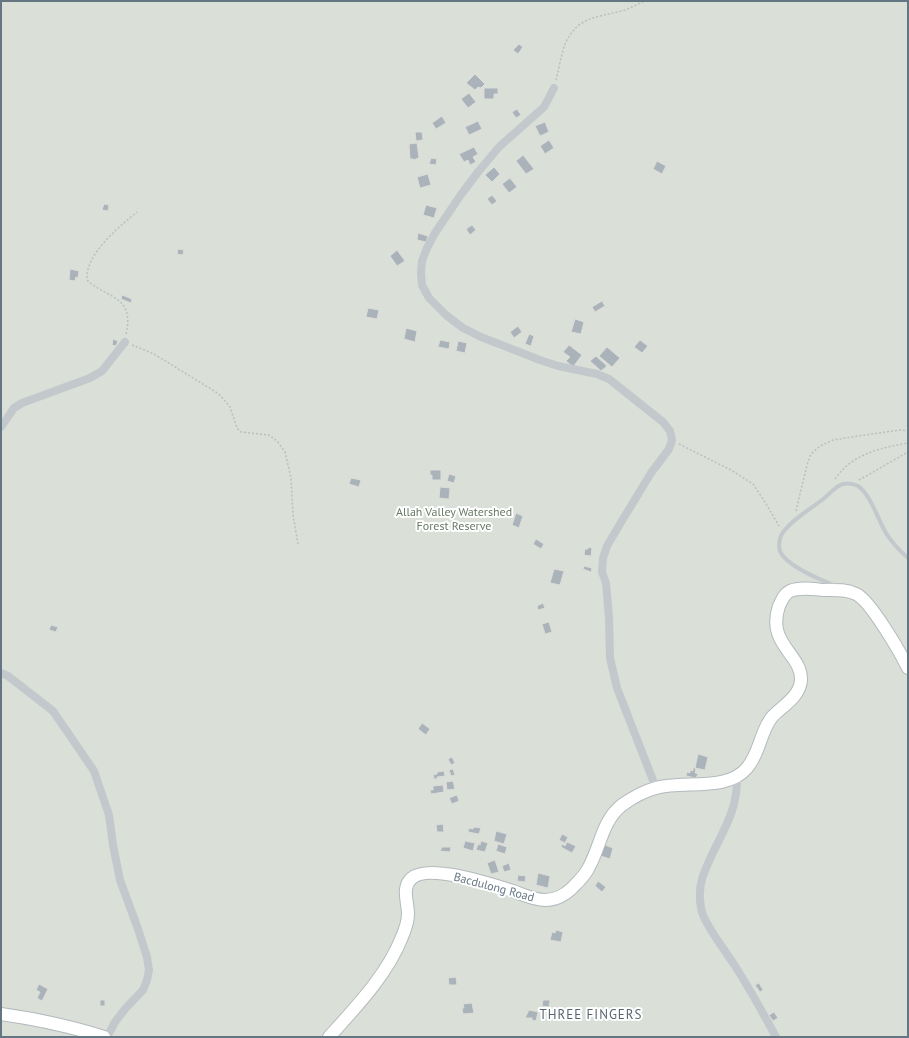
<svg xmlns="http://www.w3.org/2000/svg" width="909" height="1038" font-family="'PT Sans',sans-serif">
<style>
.green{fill:#dadfd7}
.building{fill:#aab3b9;stroke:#dcdcda}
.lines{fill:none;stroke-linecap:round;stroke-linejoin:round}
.secondary-casing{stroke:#b3babf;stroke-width:14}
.path{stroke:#bbbfc2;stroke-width:1.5;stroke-dasharray:2 2;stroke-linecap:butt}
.lane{stroke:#c3c8cc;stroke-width:4}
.street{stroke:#c3c8cc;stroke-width:8}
.secondary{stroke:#fff;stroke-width:12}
.labels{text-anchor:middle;stroke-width:4;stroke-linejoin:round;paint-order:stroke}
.park-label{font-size:12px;fill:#687a64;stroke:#fff}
.street-label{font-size:12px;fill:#657683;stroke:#fff}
.neighbourhood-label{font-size:13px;letter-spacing:1px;fill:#57646e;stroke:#fff}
</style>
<rect width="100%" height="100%" fill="#fafaf8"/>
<!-- green -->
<path class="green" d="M1 1H908V1037H1Z"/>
<!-- building -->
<path class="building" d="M519 44 523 47 518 54 513 50Z
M475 74 485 84 481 88 478 87 475 90 466 83Z
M484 88H498V94H494V99H484Z
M469 93 476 102 468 108 461 99Z
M517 109 521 115 516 118 512 112Z
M442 116 446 123 436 129 432 123Z
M478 121 482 129 469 135 465 127Z
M545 122 549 132 540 136 535 126Z
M415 132H422L423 140 416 141Z
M549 140 554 148 545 154 540 146Z
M417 143 419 158 413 160V159H410L409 144Z
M474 147 478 154 473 157 476 162 470 165 468 160 464 162 459 154Z
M523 155 534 169 526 174 516 161Z
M431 158 437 159 436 165 429 164Z
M657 161 666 166 662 174 653 169Z
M494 167 500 174 492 182 485 175Z
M428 174 431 185 420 188 417 177Z
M510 178 517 187 509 193 502 184Z
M492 195 497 201 492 205 487 199Z
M104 204 109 205 108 211 102 210Z
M426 205 437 208 434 218 423 215Z
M472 225 476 230 470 235 466 229Z
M418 233 428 236 426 242 417 240Z
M178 249 184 250 183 255 177 254Z
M397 250 405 261 397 266 390 256Z
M70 269 79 271 78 278 76 277 75 281 69 280Z
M122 295 132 299 131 303 121 299Z
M602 301 605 306 595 312 592 307Z
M368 308 379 310 377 319 366 317Z
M575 319 584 322 581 334 571 332Z
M518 326 522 332 514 338 510 332Z
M406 328 417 331 415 342 404 339Z
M529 334 534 336 531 346 525 344Z
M113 339 118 341 116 346 112 345Z
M440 340 450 342 449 349 438 347Z
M640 340 648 346 642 353 634 347Z
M458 341 467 343 465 353 456 351Z
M569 345 582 355 573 367 566 361 570 357 563 352Z
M607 347 620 358 612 367 599 356Z
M596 356 607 366 601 371 590 361Z
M430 470H441V480H432V475H430Z
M449 474 456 476 454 483 447 481Z
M351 478 361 480 359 487 349 484Z
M440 487 450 488 449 499 439 498Z
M516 513 523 516 519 528 512 525Z
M536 539 544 544 541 549 533 544Z
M588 547 592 548 591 556 584 555 585 549H588Z
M584 566 592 568 591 572 583 569Z
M554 569 564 571 560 585 550 583Z
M543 603 545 608 538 610 537 606Z
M549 622 552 632 545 634 542 624Z
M51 625 58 627 56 632 49 630Z
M422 723 430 729 426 735 418 729Z
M698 754 708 757 705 770 695 768Z
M452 757 455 763 451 765 448 759Z
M693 768H696L695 773 698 774 696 778 686 776 687 772 690 773V770L693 771Z
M453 769 455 775 451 776 449 770Z
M444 771 445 776 437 777V779H434L433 775 437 774V772Z
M453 781 455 789 447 790 446 782Z
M443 785 444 792 431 794 430 790H433V786Z
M457 795 459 801 452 804 449 798Z
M443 824 444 832H437L436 825Z
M474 827 481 828 479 834 468 832 469 828 473 829Z
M496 831 507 834 504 844 494 841Z
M562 834 568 837 565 843 559 840Z
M465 841 475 843 473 851 463 848Z
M481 841 488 843 485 852 476 850 478 844 480 845Z
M567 842 576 846 572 853 561 847 562 844 565 846Z
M498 844 507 847 505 854 496 851Z
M602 844 613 848 610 859 598 855Z
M442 847H451L450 852 440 851Z
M495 860 499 872 491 874 487 863Z
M509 863 511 870 504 872 502 866Z
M538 873 550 876 548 888 536 885Z
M518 875 526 876 525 882 517 881Z
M598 881 606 887 602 892 595 886Z
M556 930 563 932 561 942 550 940 552 932 555 933Z
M456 977 457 985H449L448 978Z
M759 983 763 990 760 992 755 985Z
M39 984 48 989 42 1001 37 998 40 992 36 990Z
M100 1000H105V1006H100Z
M543 1000H550L549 1007 542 1006Z
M472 1003 474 1013 463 1014 462 1008H464L463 1004Z
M529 1010 538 1012 536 1021 532 1020V1018H525Z
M774 1012 778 1018 773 1021 769 1015Z"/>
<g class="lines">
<defs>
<path id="secondary" d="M1 1014C36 1019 70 1026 104 1037
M329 1037C356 1007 387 975 402 937 405 930 408 922 408 914 408 902 401 887 412 878 429 863 493 885 513 891 524 895 534 900 545 900 555 900 565 895 571 889 578 882 585 876 589 867 601 845 602 821 622 805 632 798 644 791 656 788 683 780 727 792 747 768 760 753 760 732 772 717 782 706 800 697 801 680 802 654 766 644 779 606 782 600 784 594 790 591 800 587 813 589 823 590 834 590 846 589 856 594 870 600 900 652 908 668"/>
</defs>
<!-- secondary casing -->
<use href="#secondary" class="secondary-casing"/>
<!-- path -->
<path class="path" d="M556 80C559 69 561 55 565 44 577 17 597 17 622 11 629 9 637 4 645 1
M126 334C135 295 107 299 87 280 85 254 119 227 137 212
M132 345 154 354 219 394 230 407 237 428 241 432 269 435 277 441 285 452 291 478 293 515 298 544
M679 444 731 470 753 484 765 502 779 526
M835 479C852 454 880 448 908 443
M859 480 908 452
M796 511 807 465 811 454 820 446 833 440 858 436 900 430 908 431"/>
<!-- lane -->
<path class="lane" d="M836 586C821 580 786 566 780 551 778 545 780 535 784 531 794 518 809 510 822 500 829 495 835 486 843 484 848 483 854 484 858 486 871 495 878 520 886 533 892 543 900 551 908 558"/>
<!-- street -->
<path class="street" d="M554 88 544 107 499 147 478 172 460 196 435 233 427 248 422 261 421 273 422 285 429 298 446 315 463 328 481 337 540 360 558 366 597 374 609 379 663 422 670 431 672 440 669 449 651 473 620 524 607 546 603 558 602 572 606 583 609 618 610 658 617 688 656 788
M1 427 14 408 22 403 90 378 102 371 125 342
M1 673 8 676 53 711 94 771 109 815 113 845 120 880 138 929 147 957 149 970 147 980 143 990 125 1009 115 1022 107 1037
M737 777C738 819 714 841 702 879 699 889 699 904 703 915 710 932 725 950 735 966 750 989 763 1013 776 1037"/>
<!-- secondary -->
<use href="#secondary" class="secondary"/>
</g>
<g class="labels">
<!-- park labels -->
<g class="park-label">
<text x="454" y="516">Allah Valley Watershed<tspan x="454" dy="14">Forest Reserve</tspan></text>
</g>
<!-- street labels -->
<g class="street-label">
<text transform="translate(494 887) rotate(15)" y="4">Bacdulong Road</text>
</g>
<!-- neighbourhood labels -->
<g class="neighbourhood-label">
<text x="591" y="1019">THREE FINGERS</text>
</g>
</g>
<!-- border -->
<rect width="909" height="1038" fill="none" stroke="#657683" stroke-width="4"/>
</svg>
